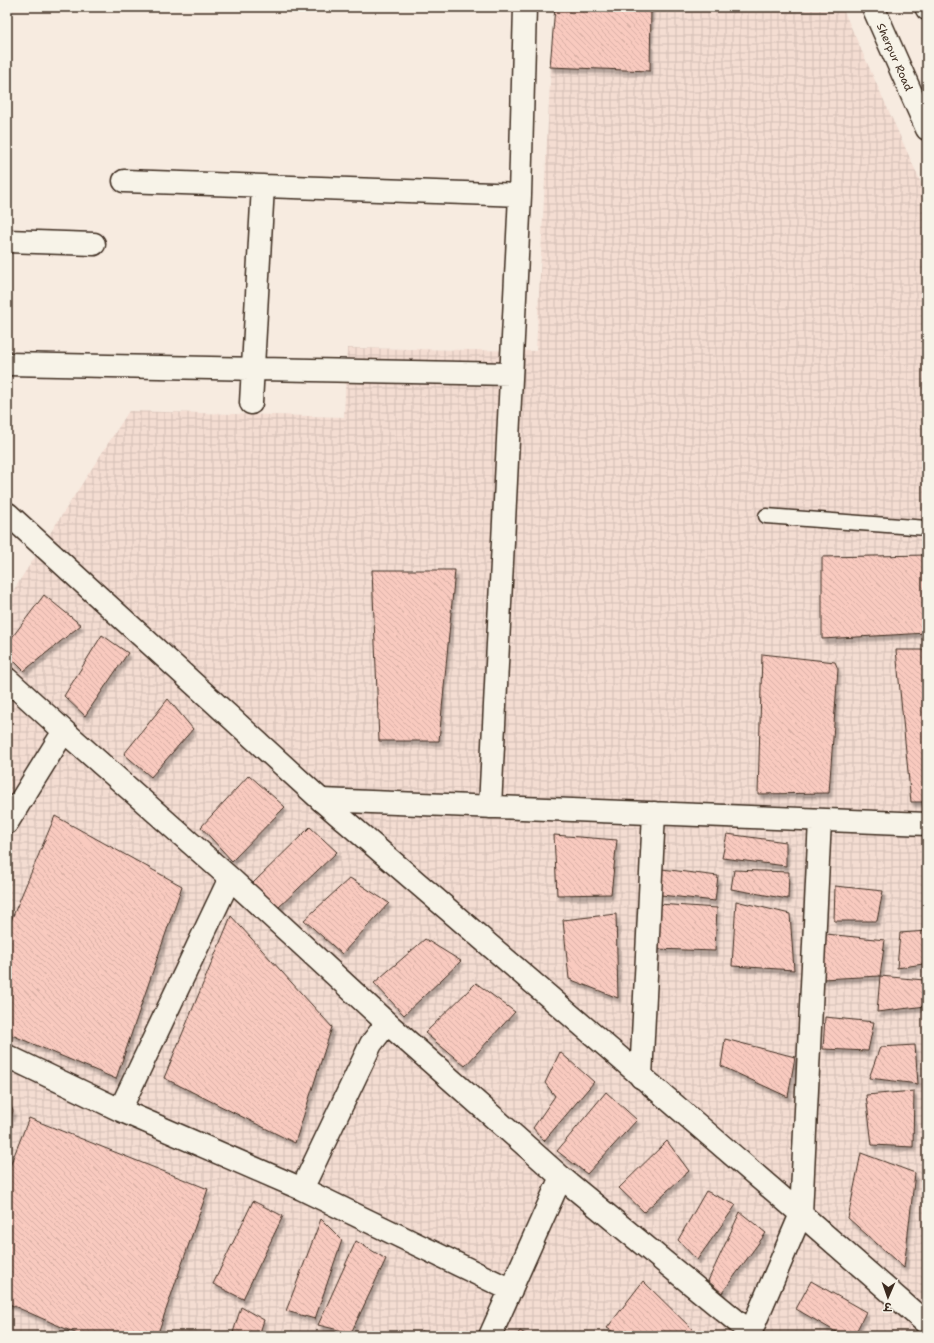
<svg xmlns="http://www.w3.org/2000/svg" width="934" height="1343" font-family="'Shantell Sans','Playpen Sans Deva',sans-serif">
<style>
.industrial{fill:url(#industrial-grid)}
.building{fill:url(#building-back-hatch);stroke:#3b2a1e;filter:url(#shadow)}
.lines{fill:none;stroke-linecap:round;stroke-linejoin:round}
.lane-casing{stroke:#3b2a1e;stroke-width:17}
.street-casing{stroke:#3b2a1e;stroke-width:25}
.secondary-casing{stroke:#3b2a1e;stroke-width:25}
.lane{stroke:#f7f3e8;stroke-width:14}
.street{stroke:#f7f3e8;stroke-width:22}
.secondary{stroke:#f7f3e8;stroke-width:22}
.labels{text-anchor:middle;stroke-width:3;stroke-linejoin:round;paint-order:stroke}
.street-label{font-size:11px;fill:#3b2a1e;stroke:#f7f3e8}
</style>
<defs>
<pattern id="industrial-grid" width="8" height="8" patternUnits="userSpaceOnUse"><rect width="8" height="8" fill="#f4ddd2"/><path d="M0 4h8M4 0v8" fill="none" stroke="#d2beb4"/></pattern>
<pattern id="building-back-hatch" width="6" height="6" patternUnits="userSpaceOnUse"><rect width="6" height="6" fill="#f9cabf"/><path d="M-1 5l2 2M0 0l6 6M5-1l2 2" fill="none" stroke="#d6aea4"/></pattern>
<filter id="shadow"><feDropShadow dx="2.5" dy="4.5" stdDeviation="1" flood-color="#0004"/></filter>
</defs>
<rect width="100%" height="100%" fill="#f7ebe0"/>
<filter id="ink" filterUnits="userSpaceOnUse"><feTurbulence type="fractalNoise" baseFrequency=".025" numOctaves="2"/><feDisplacementMap in="SourceGraphic" scale="8" xChannelSelector="R" yChannelSelector="G"/><feConvolveMatrix kernelMatrix="1 2 1 2 8 2 1 2 1" color-interpolation-filters="sRGB"/></filter>
<g filter="url(#ink)">
<!-- industrial -->
<path class="industrial" d="M554 7H842L927 196V1336H7V600L129 411 344 417 347 348 536 351Z"/>
<!-- building -->
<path class="building" d="M555 7H651L650 71 550 67Z
M927 555V633L822 639V557Z
M372 570H455L439 741H379Z
M44 595 81 625 24 671 7 654V644Z
M102 635 128 653 85 716 64 696Z
M896 650H927V802H911Z
M762 654 835 662 838 669 829 793 758 794Z
M168 699 193 729 151 777 124 754Z
M249 775 285 807 232 861 201 827Z
M55 816 182 886 116 1079 7 1033V930Z
M310 827 337 852 278 908 252 884Z
M727 834 786 842V866L722 858Z
M554 835 617 840 611 894 557 895Z
M662 869 718 876 715 901 661 895Z
M734 870 789 872 788 899 731 889Z
M350 878 389 903 342 954 304 920Z
M835 886 883 891 877 921H834Z
M736 901 790 914 794 970 732 966Z
M658 904 717 908 715 951 656 949Z
M616 914 618 998 569 979 563 920Z
M231 916 332 1027 295 1143 164 1078Z
M927 931V941L923 964 897 968 900 933Z
M826 934 885 940 880 976 822 979Z
M425 939 461 961 404 1015 374 983Z
M880 976 924 980 927 978 926 1006 877 1012Z
M476 983 515 1012 465 1066 425 1033Z
M825 1017 874 1022 868 1051 823 1049Z
M725 1039 795 1057 788 1097 721 1066Z
M915 1045 918 1084 869 1078 880 1047Z
M560 1052 594 1082 544 1141 533 1128 555 1096 545 1083Z
M914 1091 913 1147 872 1145 866 1095Z
M606 1092 637 1120 587 1174 557 1151Z
M7 1102 9 1103 13 1111 7 1125Z
M29 1118 208 1189 157 1336H82L7 1303V1173Z
M667 1141 689 1171 644 1212 619 1188Z
M861 1153 915 1173 904 1268 848 1218Z
M706 1191 736 1205 697 1260 678 1240Z
M253 1201 283 1216 243 1299 213 1284Z
M740 1212 766 1233 722 1293 708 1281Z
M321 1219 342 1240 315 1319 286 1311Z
M356 1241 386 1259 351 1333 318 1325Z
M643 1281 699 1336H620L607 1328Z
M811 1281 866 1312 854 1336H843L796 1309Z
M241 1307 264 1320 259 1336H232Z
M421 1331 436 1336H418Z
M520 1331 529 1336H516Z"/>
<g class="lines">
<defs>
<path id="lane" d="M766 516 927 528"/>
<path id="street" d="M124 181 520 195
M7 241 94 244
M7 364 511 374
M251 403 263 186
M7 679 64 731 230 878 387 1023 561 1177 751 1333
M321 800 927 824
M490 807 520 195 525 7
M7 823 64 731
M7 1056 120 1110 302 1189 511 1290
M641 1077 654 813
M120 1110 230 878
M302 1189 371 1044 387 1023
M490 1336 561 1177
M749 1336 801 1214 820 820"/>
<path id="secondary" d="M873 7 927 129
M926 7 927 9
M8 514 321 800 801 1214 927 1324"/>
</defs>
<!-- lane casing -->
<use href="#lane" class="lane-casing"/>
<!-- street casing -->
<use href="#street" class="street-casing"/>
<!-- secondary casing -->
<use href="#secondary" class="secondary-casing"/>
<!-- lane -->
<use href="#lane" class="lane"/>
<!-- street -->
<use href="#street" class="street"/>
<!-- secondary -->
<use href="#secondary" class="secondary"/>
</g>
</g>
<g class="labels">
<!-- street labels -->
<g class="street-label">
<text transform="translate(895 57) rotate(66)" y="4">Sherpur Road</text>
</g>
</g>
<!-- margin -->
<rect width="934" height="1343" fill="none" stroke="#f7f3e8" stroke-width="24"/>
<rect x="12" y="12" width="910" height="1319" fill="none" stroke="#3b2a1e" stroke-width="1.5" filter="url(#ink)"/>
<!-- north arrow -->
<g transform="translate(888 1297) rotate(182)" stroke="#f7f3e8" stroke-width="3" paint-order="stroke">
<path d="M0-3L7 15L0 10L-7 15Z" fill="#3b2a1e"/>
<text y="-6" font-size="11" font-weight="bold" text-anchor="middle" fill="#3b2a1e">उ</text>
</g>
</svg>
